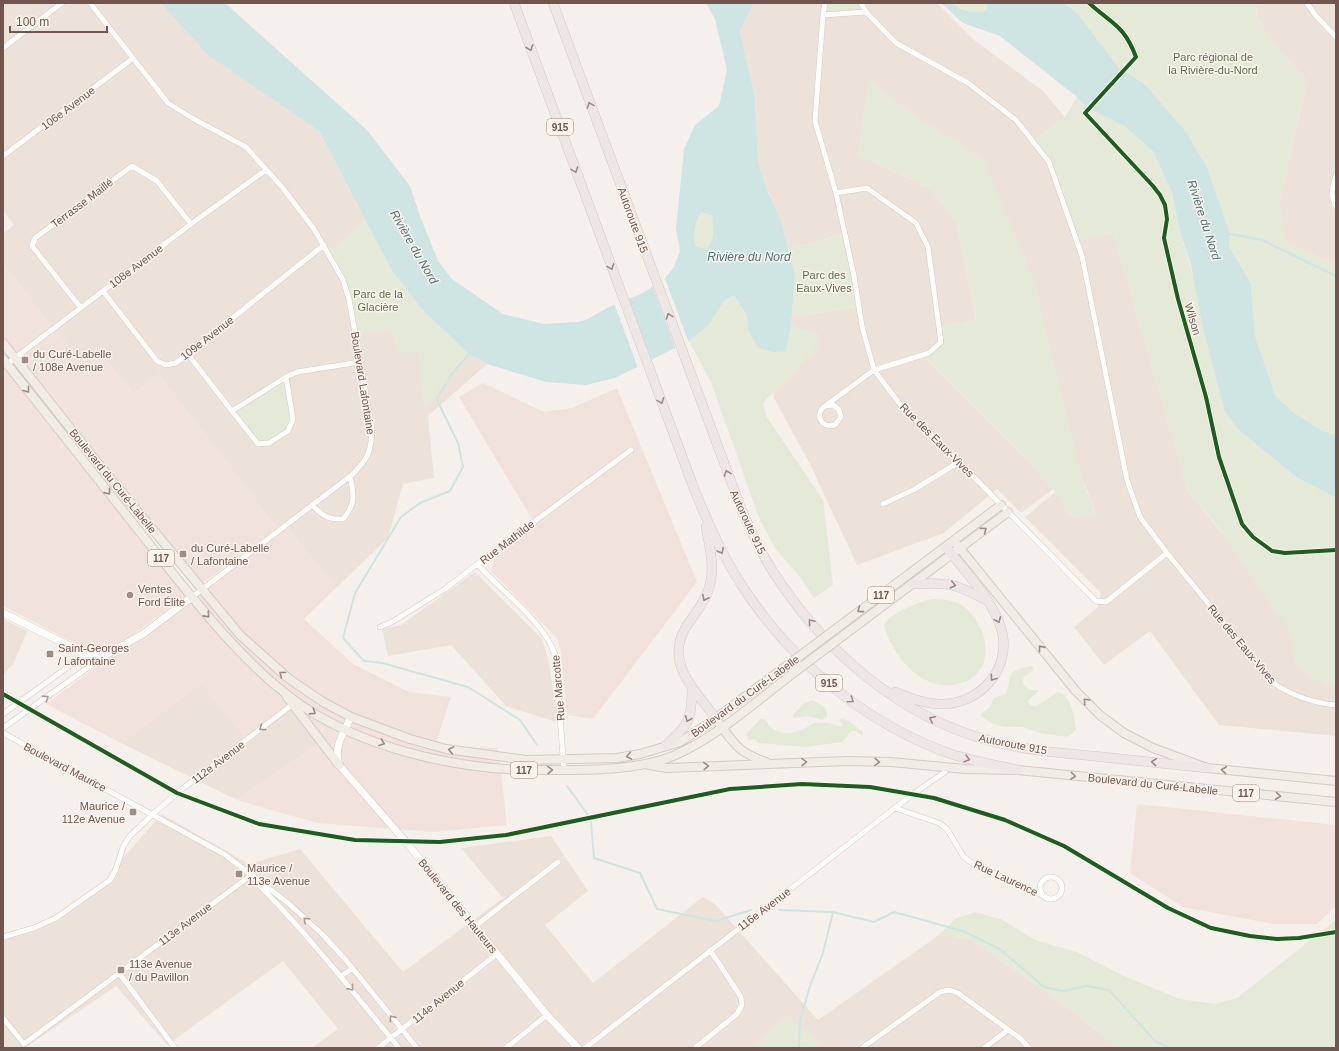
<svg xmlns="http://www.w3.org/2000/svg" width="1339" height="1051" font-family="Arial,sans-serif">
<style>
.residential{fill:#ede2da}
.commercial{fill:#f2e2dd}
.green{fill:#e4ead7}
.water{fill:#cee5e4;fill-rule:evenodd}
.pier{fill:#f5f0eb}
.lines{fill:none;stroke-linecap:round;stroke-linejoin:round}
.stream{stroke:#cee5e4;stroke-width:2}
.street-casing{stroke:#d2ccc7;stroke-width:6}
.secondary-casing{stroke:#d4ccc8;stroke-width:8}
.primary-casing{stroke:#d3cbc7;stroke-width:10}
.highway-casing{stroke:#d3cbc7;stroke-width:10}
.street{stroke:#fefdfc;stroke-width:5}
.secondary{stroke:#fefdfc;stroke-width:7}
.primary{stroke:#f1ece6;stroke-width:8}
.highway{stroke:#efe7e5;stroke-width:9}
.primary-bridge-casing{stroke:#d3cbc7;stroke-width:10;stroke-linecap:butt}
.primary-bridge{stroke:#f1ece6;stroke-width:8}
.cycleway-casing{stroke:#fdf4ed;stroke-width:6}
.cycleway{stroke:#1b5e20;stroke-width:4}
.oneway{stroke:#9c8984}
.oneway2{stroke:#9d8a84}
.oneway3{stroke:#a99994}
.poi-dot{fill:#9f8c86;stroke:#fdf4ed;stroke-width:1.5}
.labels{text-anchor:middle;stroke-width:3;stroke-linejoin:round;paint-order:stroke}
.shield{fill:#fdf4ed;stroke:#9a857e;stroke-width:1}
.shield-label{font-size:10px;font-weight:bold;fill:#70564f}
.park-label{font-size:11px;fill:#5b7449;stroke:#fdf4ed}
.street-label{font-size:11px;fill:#70564f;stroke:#fdf4ed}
.poi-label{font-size:11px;fill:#70564f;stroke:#fdf4ed;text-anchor:start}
.water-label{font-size:12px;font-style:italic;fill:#48777a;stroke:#fdf4ed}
</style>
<rect width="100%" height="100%" fill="#f5f0eb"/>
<!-- residential -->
<path class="residential" d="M3 3H161L270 97 319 131 391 269 421 308 469 354 487 364 428 416 434 478 403 484 388 538 336 588 285 525 296 517 277 528 158 374 133 394 96 348 78 360 3 264V234L14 225 3 211Z
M754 3H937L974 40 1043 91 1065 117 1033 141 1113 233 1188 491 1336 675V736L1219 725 1150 631 1104 665 1074 627 1097 608 1101 593 1025 517 1055 492 1071 517 1096 515 1087 490 917 117 869 82 858 155 932 189 957 223 976 320 940 327 942 341 922 355 1029 462 1053 489 1021 513 997 489 944 533 857 565 810 464 774 398 773 393 818 346 819 335 791 326 792 316 859 307 844 234 788 249 779 216 768 191 758 162 755 97 740 32Z
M1256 3H1336V264L1285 243 1279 205 1307 80 1275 46 1257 18Z
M475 572 542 639 548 659 559 723 506 706 451 645 388 656 382 629 401 625Z
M3 619 27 631 14 663 3 675Z
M202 683 245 738 291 703 319 743 237 800 121 743Z
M162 814 249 864 300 849 403 972 503 898 461 848 551 836 588 891 545 925 593 983 703 897 715 904 818 1020 939 935 971 939 1066 1006 1119 1048H312L338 1029 283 961 167 1045 116 986 25 1048H3V941L56 922 115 879 120 861Z"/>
<!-- commercial -->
<path class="commercial" d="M3 264 78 360 96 348 133 394 158 374 277 528 199 586 3 336Z
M3 363 188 595 124 641 105 648 86 649 3 606Z
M483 383 544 412 572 408 617 388 697 582 593 719 567 715 561 651 557 638 491 571 495 558 536 526 459 397Z
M285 525 336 588 304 619 353 664 409 692 451 697 435 746 498 748 507 825 433 832 317 823 237 800 319 743 291 703 245 739 202 683 121 743 46 704Z
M1137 804 1336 825V906L1317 924H1274L1183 907 1130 873Z"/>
<!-- green -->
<path class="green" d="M825 3H861L866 12 823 15Z
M953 3H988L986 11C973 13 963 12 953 3Z
M1064 3H1256L1257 18 1275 46 1307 80 1279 205 1285 243 1336 264V435L1323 431 1294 413 1276 397 1255 336 1251 284 1229 246 1230 234 1207 167 1186 132 1146 85 1119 68 1079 15Z
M869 81 917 117 983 159 1034 279 1081 476 1096 516 1071 517 1053 489 1029 462 922 355 942 342 940 327 976 320 957 223 932 189 858 155Z
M1077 97 1086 107 1124 126 1153 151 1172 193 1180 232 1240 431 1295 476 1336 498V687L1313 679 1295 664 1288 629 1218 527 1188 491 1113 233 1076 241 1049 162 1033 141 1065 117Z
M702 212 712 216C713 229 715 239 707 250L695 246C693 233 695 222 702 212Z
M366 221 391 269 421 308 469 354 424 408 418 351 397 353 392 329 355 333 343 280 328 252Z
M845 234 859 307 792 316 795 274 788 249Z
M734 295 747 316 748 329 786 351 791 326 819 335 818 347 763 403 766 416 823 500 833 585 814 598 800 577 775 548 759 518 711 382 689 341 708 326 724 301Z
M286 377 293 419 288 431 269 443 258 444 232 411Z
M933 599C942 599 951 600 960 604 980 616 995 650 979 671 973 680 963 683 953 685 919 689 894 656 884 627 884 615 923 600 933 599Z
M1032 666 1034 668 1033 671C1027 675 1022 675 1023 684L1029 690H1038V692L1028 700 1029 704 1035 707 1058 692C1071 695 1075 718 1076 729L1074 732 1067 737 1040 733 1022 727H1004L991 723 980 715 990 707 994 698 1006 694C1013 673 1005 671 1032 666Z
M813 700C820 705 828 705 827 717L822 720 808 716 793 718V715L804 703Z
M841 718 849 721 863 732V736L855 731H851L842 742 805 747 758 743 755 739 748 741 747 733 760 719H765C776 741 799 733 814 723H829L841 727 843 725 840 721Z
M975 912 1001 919 1035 940 1077 952 1124 976 1180 999 1215 1004 1237 998 1336 920V1048H1119L1066 1006 971 939 939 935 956 918Z
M787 1015 824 1048H754Z"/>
<!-- water -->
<path class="water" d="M161 3H225L367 130 410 186 420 216 438 261 452 279 503 314 544 324 577 322 586 320 609 307 643 293 665 278 674 267 680 251 676 229 684 149 695 125 719 106 727 70 715 19 706 3H754L740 32 755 97 758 162 768 192 780 218 795 274 791 326 786 351 774 352 758 348 748 329 747 316 734 295 724 301 708 326 689 341 615 378 586 385 546 382 487 364 469 354 421 308 391 269 319 131 208 55ZM702 212 712 216C713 229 715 239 707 249L695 246C693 233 695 222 702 212Z
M941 3H953C963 12 973 13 986 11L988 3H1064L1079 15 1119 68 1146 85 1186 132 1207 167 1230 234 1229 246 1251 284 1255 336 1276 397 1294 413 1323 431 1336 435V498L1295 476 1240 431 1225 412 1202 324 1191 265 1180 232 1172 193 1153 151 1124 126 1086 107 1077 97 1000 36 963 23Z"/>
<!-- pier -->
<path class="pier" d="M664 276 689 343 676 350 652 284Z
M628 298 652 362 638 368 614 303Z"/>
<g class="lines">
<!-- stream -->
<path class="stream" d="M1230 234 1262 240 1336 276
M470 353 450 376 437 400 458 443 463 467 450 491 420 503 401 517 355 593 343 638 364 661 382 663 468 687 520 720 537 745
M567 786 588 815
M591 822 594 858 640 873 657 909 716 921 751 910
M779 910 833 912 874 922 894 912 963 931 1001 950 1044 987 1063 991 1087 986 1109 990 1155 1041 1170 1048
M799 1048 800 1021 810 986 823 953 833 912"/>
<defs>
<path id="street" d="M90 3 168 103 192 118 246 147 282 187 314 229 343 280 349 299 372 429C371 452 369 457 353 474L192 597
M861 3 866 12
M1307 3 1316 16 1336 37
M823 15 825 3
M3 48 62 3
M3 156 132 59
M1336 175C1333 187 1329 195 1336 206
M103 291 157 361 166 365 176 363 324 245
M81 308 32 246 35 238 132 166 157 181 191 224
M187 353 232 411 286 377 297 372 360 362
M7 364 191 224 266 170
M825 406 833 405 839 410 841 417 835 425C821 429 814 414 825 406L874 370 929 353 941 342 928 247 916 223 867 188 836 193
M232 411 258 444 269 443 288 431 293 419 286 377
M883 504 915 489 959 462
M312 505C322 515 328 520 343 519 356 504 354 495 350 476
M1167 553 1106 602 1096 601 959 462 903 408 874 370 862 326 854 276 836 193 815 121 823 15 866 12 896 43 968 83 1016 120 1049 162 1082 256 1127 480 1140 517 1167 553 1273 683C1293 696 1312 703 1336 705
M477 564C499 589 553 629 556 661L564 770
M380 627 392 622 445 589 489 555 631 450
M3 714 86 654
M3 728 107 654
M3 733 224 854 288 903 322 934 345 959 417 1048
M895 808 939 823 947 829 963 856 973 864 1042 895
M1040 888a11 11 0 1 1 22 0a11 11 0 1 1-22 0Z
M260 886C310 937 354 993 399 1048
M474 927 558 862
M3 937 34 928 56 918 110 880 116 869 123 847 130 836 153 814 182 789 293 704
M119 973 175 1048
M341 976 352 969
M3 1018 24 1044 250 876
M378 1048 497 954
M506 1048 547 1015
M585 1048 913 794 945 772
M695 1048 737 1014 742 1005 741 997 710 950
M862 1048 940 992 949 990 958 993 1021 1039 1029 1048
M984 1048 1008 1030"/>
<path id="secondary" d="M3 613 86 654H107L143 634 192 597
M351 717C344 732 333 747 339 765L406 842 547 1015 578 1048"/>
<path id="primary" d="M3 343 101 467 240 635 288 678 323 702 351 717 410 739 446 749 526 760 617 758 640 754 680 742 708 724 789 664
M3 359C55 424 106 490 158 555 200 608 256 679 315 714 377 751 463 770 535 770 577 770 634 772 673 756 716 738 759 699 796 671
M954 541 1075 690 1101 716 1124 733 1153 748 1207 768 1336 781
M837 628 1001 505
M844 635 1008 512
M287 697 339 765
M718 722C736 746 738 752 766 762
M649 765 667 768 847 761 891 762 965 769 1018 770 1336 802"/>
<path id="highway" d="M514 3 693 486C709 526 726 564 751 599 799 668 871 726 951 754 973 761 995 765 1018 770
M553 3 742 511C751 531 760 551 772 570 822 649 899 717 991 741 1024 750 1059 753 1093 756 1131 760 1169 764 1207 768
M706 527C709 545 715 566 710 585 706 601 695 613 686 627 664 663 696 692 716 718
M912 584C949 582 954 583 986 600
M895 692C911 698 927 705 945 704 985 702 1014 663 1000 625 989 595 965 572 946 547
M666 745C688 726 692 719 692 690"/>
</defs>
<!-- street casing -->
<use href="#street" class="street-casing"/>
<!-- secondary casing -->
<use href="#secondary" class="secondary-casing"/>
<!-- primary casing -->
<use href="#primary" class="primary-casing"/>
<!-- highway casing -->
<use href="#highway" class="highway-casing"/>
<!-- street -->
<use href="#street" class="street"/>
<!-- secondary -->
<use href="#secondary" class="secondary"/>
<!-- primary -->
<use href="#primary" class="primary"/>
<!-- highway -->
<use href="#highway" class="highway"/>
<defs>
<path id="primary-bridge" d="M789 664 837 628
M796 671 844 635"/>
</defs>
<!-- primary-bridge casing -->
<use href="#primary-bridge" class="primary-bridge-casing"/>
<!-- primary-bridge -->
<use href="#primary-bridge" class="primary-bridge"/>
<defs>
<path id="cycleway" d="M1089 3C1112 24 1124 25 1136 57L1085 113 1153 186 1160 195 1165 205 1167 219 1164 238 1178 299 1206 397 1219 457 1242 524 1253 537 1272 551 1285 553 1336 550
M3 694 177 793 259 824 355 840 440 842 506 835 730 789 802 784 870 787 934 798 1005 820 1064 846 1168 908 1211 928 1250 936 1277 939 1299 938 1336 932"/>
</defs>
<!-- cycleway casing -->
<use href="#cycleway" class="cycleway-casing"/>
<!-- cycleway -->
<use href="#cycleway" class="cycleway"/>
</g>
<!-- one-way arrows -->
<defs><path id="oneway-chevron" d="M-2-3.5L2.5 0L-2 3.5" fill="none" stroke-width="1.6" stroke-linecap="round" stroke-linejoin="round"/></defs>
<g class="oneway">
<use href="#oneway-chevron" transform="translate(530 48) rotate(70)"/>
<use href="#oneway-chevron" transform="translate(590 105) rotate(-110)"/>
<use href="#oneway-chevron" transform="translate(575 170) rotate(70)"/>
<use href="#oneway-chevron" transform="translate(611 267) rotate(70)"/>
<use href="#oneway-chevron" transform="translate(669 316) rotate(-110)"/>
<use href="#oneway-chevron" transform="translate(661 401) rotate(69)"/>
<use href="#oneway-chevron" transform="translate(727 473) rotate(-110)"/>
<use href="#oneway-chevron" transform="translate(721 551) rotate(62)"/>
<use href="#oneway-chevron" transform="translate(953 585) rotate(13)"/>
<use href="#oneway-chevron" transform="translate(705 598) rotate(117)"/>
<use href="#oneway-chevron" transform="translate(998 620) rotate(67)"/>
<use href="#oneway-chevron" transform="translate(811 622) rotate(-130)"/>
<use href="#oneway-chevron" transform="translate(993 678) rotate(126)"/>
<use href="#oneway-chevron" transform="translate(851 700) rotate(35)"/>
<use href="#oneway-chevron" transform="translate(688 719) rotate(112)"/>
<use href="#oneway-chevron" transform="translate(932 719) rotate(-153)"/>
<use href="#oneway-chevron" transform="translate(967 759) rotate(16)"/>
<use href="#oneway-chevron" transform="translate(1154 762) rotate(-174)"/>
</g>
<g class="oneway2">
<use href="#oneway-chevron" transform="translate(27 390) rotate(52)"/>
<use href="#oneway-chevron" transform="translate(108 492) rotate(51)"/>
<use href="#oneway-chevron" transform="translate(984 530) rotate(-37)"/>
<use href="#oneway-chevron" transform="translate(860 610) rotate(143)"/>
<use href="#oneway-chevron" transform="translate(207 615) rotate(48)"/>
<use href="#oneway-chevron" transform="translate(1041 648) rotate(-129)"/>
<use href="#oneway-chevron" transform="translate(282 674) rotate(-141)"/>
<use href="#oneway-chevron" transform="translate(1086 701) rotate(-134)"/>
<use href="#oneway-chevron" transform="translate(313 712) rotate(33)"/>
<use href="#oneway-chevron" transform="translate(382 743) rotate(20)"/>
<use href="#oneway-chevron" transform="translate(451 750) rotate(-170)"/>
<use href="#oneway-chevron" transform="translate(629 756) rotate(170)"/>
<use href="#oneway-chevron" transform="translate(804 762) rotate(-2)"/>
<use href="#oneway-chevron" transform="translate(877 762) rotate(2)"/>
<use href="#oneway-chevron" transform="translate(706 766) rotate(-2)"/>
<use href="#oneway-chevron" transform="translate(550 770) rotate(-2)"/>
<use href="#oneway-chevron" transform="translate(1224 770) rotate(-174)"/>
<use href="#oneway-chevron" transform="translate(1073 776) rotate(6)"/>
<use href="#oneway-chevron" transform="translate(1278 796) rotate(6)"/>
</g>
<g class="oneway3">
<use href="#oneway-chevron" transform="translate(46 698) rotate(-35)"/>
<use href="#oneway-chevron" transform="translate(262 728) rotate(143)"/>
<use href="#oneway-chevron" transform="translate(306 920) rotate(-138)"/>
<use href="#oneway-chevron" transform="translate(351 988) rotate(51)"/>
<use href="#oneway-chevron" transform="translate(392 1018) rotate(-129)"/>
</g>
<!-- markers -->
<g class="poi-dot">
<rect x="21" y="356" width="8" height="8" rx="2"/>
<rect x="179" y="550" width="8" height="8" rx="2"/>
<circle cx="130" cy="595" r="4"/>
<rect x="46" y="650" width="8" height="8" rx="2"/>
<rect x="129" y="808" width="8" height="8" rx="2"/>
<rect x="235" y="870" width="8" height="8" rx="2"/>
<rect x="117" y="966" width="8" height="8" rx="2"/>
</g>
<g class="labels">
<!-- shield labels -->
<g class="shield">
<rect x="547" y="119" width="26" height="16" rx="3"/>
<rect x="148" y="550" width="26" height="16" rx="3"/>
<rect x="868" y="587" width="26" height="16" rx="3"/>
<rect x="816" y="675" width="26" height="16" rx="3"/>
<rect x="511" y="762" width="26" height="16" rx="3"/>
<rect x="1233" y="785" width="26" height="16" rx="3"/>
</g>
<g class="shield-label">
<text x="560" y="131">915</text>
<text x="161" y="562">117</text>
<text x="881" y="599">117</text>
<text x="829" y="687">915</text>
<text x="524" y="774">117</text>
<text x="1246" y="797">117</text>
</g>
<!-- park labels -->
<g class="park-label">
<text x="1213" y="61">Parc régional de<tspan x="1213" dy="13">la Rivière-du-Nord</tspan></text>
<text x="824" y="279">Parc des<tspan x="824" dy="13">Eaux-Vives</tspan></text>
<text x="378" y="298">Parc de la<tspan x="378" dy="13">Glacière</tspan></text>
</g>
<!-- street labels -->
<g class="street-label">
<text transform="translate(68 108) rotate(-37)" y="4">106e Avenue</text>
<text transform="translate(82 203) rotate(-37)" y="4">Terrasse Maillé</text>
<text transform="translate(633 220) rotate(70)" y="4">Autoroute 915</text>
<text transform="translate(136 266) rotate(-37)" y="4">108e Avenue</text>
<text transform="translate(1193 319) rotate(74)" y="4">Wilson</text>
<text transform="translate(207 338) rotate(-38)" y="4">109e Avenue</text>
<text transform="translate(363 383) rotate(81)" y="4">Boulevard Lafontaine</text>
<text transform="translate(937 440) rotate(45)" y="4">Rue des Eaux-Vives</text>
<text transform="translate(113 481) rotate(51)" y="4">Boulevard du Curé-Labelle</text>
<text transform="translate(748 522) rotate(65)" y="4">Autoroute 915</text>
<text transform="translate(507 542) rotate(-37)" y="4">Rue Mathilde</text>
<text transform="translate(1242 644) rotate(50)" y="4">Rue des Eaux-Vives</text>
<text transform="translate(558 688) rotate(-95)" y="4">Rue Marcotte</text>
<text transform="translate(745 696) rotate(-36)" y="4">Boulevard du Curé-Labelle</text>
<text transform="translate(1013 744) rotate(11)" y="4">Autoroute 915</text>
<text transform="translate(218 762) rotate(-37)" y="4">112e Avenue</text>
<text transform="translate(65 767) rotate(28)" y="4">Boulevard Maurice</text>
<text transform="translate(1153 784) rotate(6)" y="4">Boulevard du Curé-Labelle</text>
<text transform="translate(1006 878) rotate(25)" y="4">Rue Laurence</text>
<text transform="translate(458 906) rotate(51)" y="4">Boulevard des Hauteurs</text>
<text transform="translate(764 909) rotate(-37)" y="4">116e Avenue</text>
<text transform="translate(185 924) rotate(-37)" y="4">113e Avenue</text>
<text transform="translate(438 1001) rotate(-39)" y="4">114e Avenue</text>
</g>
<!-- poi labels -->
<g class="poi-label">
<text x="33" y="358">du Curé-Labelle<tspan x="33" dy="13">/ 108e Avenue</tspan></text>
<text x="191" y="552">du Curé-Labelle<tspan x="191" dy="13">/ Lafontaine</tspan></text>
<text x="138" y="593">Ventes<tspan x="138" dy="13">Ford Élite</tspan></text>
<text x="58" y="652">Saint-Georges<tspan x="58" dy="13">/ Lafontaine</tspan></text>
<text x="125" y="810" text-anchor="end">Maurice /<tspan x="125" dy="13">112e Avenue</tspan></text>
<text x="247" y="872">Maurice /<tspan x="247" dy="13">113e Avenue</tspan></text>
<text x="129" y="968">113e Avenue<tspan x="129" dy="13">/ du Pavillon</tspan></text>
</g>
<!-- water labels -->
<g class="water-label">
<text transform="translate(1204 220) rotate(72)" y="4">Rivière du Nord</text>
<text transform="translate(414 247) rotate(60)" y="4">Rivière du Nord</text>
<text x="749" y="261">Rivière du Nord</text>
</g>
</g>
<!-- border -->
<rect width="1339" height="1051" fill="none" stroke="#70564f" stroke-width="8"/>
<!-- scale -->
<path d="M10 26v6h97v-6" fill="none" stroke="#70564f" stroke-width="2"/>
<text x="16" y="26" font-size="12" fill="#70564f" stroke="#fdf4ed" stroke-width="3" paint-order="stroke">100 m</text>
</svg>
